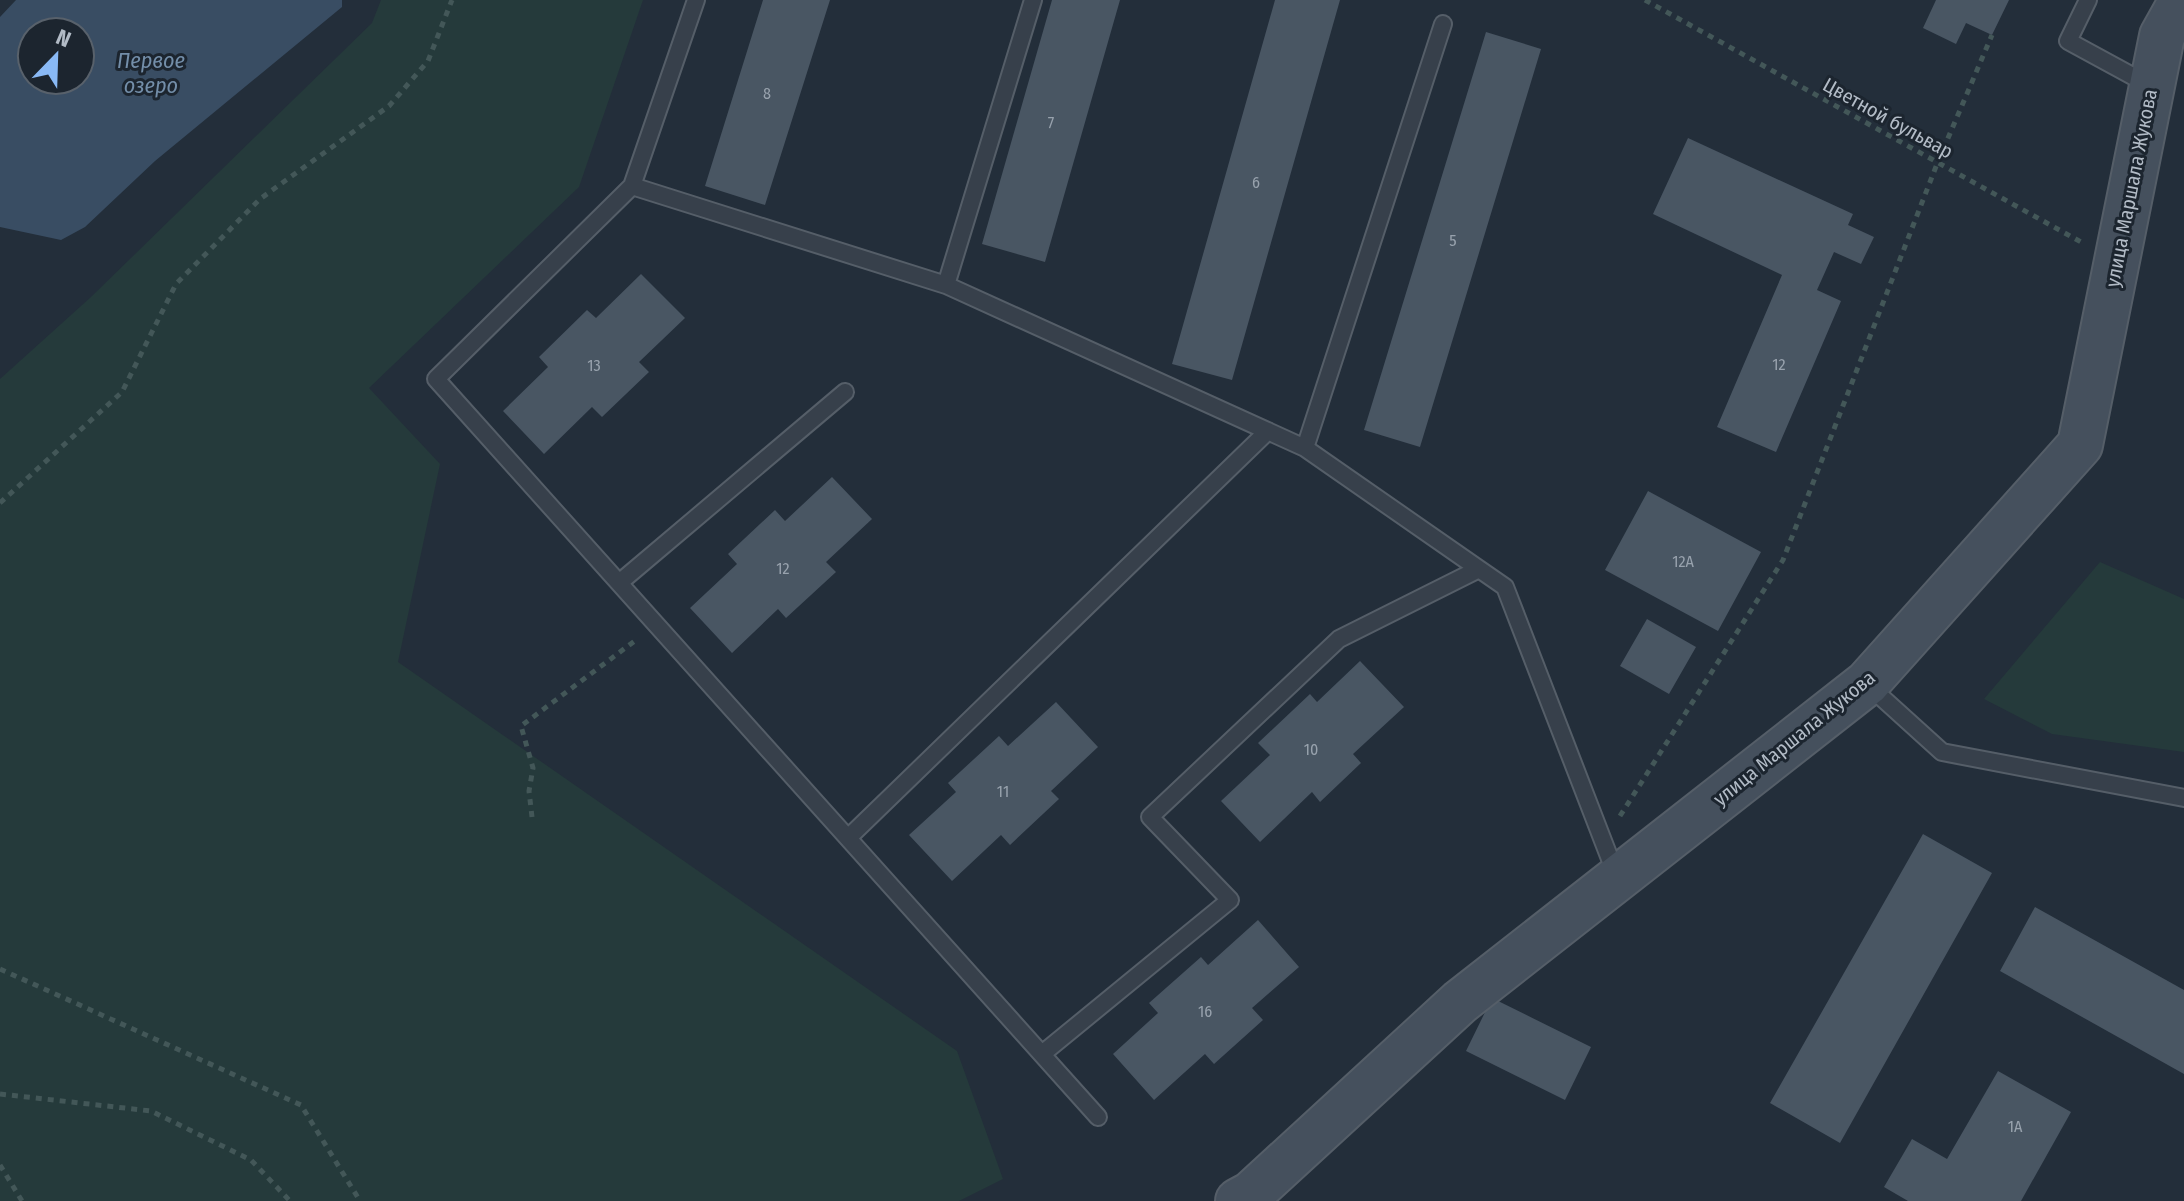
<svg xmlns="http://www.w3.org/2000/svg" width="2184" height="1201" font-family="'Fira Sans Condensed',sans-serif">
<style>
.green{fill:#253a3b}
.water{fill:#394d63;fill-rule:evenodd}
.building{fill:#495663}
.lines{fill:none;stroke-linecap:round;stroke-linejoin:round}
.lane-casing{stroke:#555e68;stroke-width:20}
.secondary-casing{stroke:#555e68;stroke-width:48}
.path{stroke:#435758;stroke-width:5;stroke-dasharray:6 6;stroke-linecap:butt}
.lane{stroke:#37404b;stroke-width:16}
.secondary{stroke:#45505d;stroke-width:44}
.labels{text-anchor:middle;stroke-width:6;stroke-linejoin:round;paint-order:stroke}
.number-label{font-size:16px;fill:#98a2ad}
.street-label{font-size:20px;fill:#b2bbc6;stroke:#1c252f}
.water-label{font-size:22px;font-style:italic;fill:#738ea9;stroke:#1c252f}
</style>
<rect width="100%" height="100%" fill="#232e3a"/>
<!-- green -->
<path class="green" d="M381 0H643L579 187 369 388 440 464 398 662 957 1051 1003 1179 959 1201H0V379L91 297 372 23Z
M2100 562 2184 599V752L2052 734 1984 699Z"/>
<!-- water -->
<path class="water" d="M16 0H342V7L155 161 85 227 61 240 0 227V17ZM32 32H80V80H32Z"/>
<!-- building -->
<path class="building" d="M763 0H830L765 205 705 186Z
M1052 0H1120L1045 262 982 244Z
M1275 0H1340L1232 380 1172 364Z
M1936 0H2009L1992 35 1966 23 1956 44 1923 28Z
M1486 32 1541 49 1420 447 1364 430Z
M1688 138 1853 214 1848 225 1874 237 1861 264 1834 252 1817 290 1841 301 1776 452 1717 427 1782 275 1653 214Z
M641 274 685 318 639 362 649 372 602 417 592 407 544 454 503 411 548 367 539 357 587 310 596 318Z
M832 477 872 519 826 562 836 572 786 618 778 609 732 653 690 608 737 564 728 554 775 510 785 521Z
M1648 491 1761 552 1718 631 1605 570Z
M1647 619 1696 647 1669 694 1620 666Z
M1360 661 1404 707 1353 754 1361 763 1320 802 1312 792 1260 842 1221 801 1270 755 1258 743 1310 694 1317 702Z
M1056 702 1098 747 1051 791 1059 799 1010 845 1001 835 952 881 909 835 956 792 948 783 999 736 1008 746Z
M1923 834 1992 873 1840 1143 1770 1103Z
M2035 907 2184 990V1074L2000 971Z
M1258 920 1299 967 1252 1008 1263 1020 1214 1064 1205 1054 1154 1100 1113 1054 1158 1013 1149 1003 1201 957 1208 965Z
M1492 998 1591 1047 1565 1100 1466 1051Z
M1998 1071 2071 1112 2021 1201H1908L1884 1187 1912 1139 1947 1159Z"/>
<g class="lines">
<defs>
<path id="lane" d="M2088 0 2068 41 2149 85
M632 186 696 0
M946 285 1033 0
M1305 448 1443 24
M619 583 845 392
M1868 685 1942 752 2184 798
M848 838 1268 431
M1042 1054 1230 900 1150 817 1339 639 1479 569
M1098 1117 436 379 632 186 946 285 1305 448 1479 569 1505 587 1617 877"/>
<path id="secondary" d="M1238 1201 1251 1194 1460 1002 1867 683 2080 445 2162 36 2182 0"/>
</defs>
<!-- lane casing -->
<use href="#lane" class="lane-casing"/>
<!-- secondary casing -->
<use href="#secondary" class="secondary-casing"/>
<!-- path -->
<path class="path" d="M1645 0 2081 242
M0 503 122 392 176 284 260 199 389 106 428 61 452 0
M1620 816 1783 560 1937 164 1992 35
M532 817 529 791 533 768 521 726 636 640
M0 969 301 1105 360 1201
M0 1094 151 1111 251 1160 290 1201
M0 1165 22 1201"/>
<!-- lane -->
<use href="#lane" class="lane"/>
<!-- secondary -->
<use href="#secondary" class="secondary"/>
</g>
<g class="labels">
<!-- number labels -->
<g class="number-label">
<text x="767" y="99">8</text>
<text x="1051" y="128">7</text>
<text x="1256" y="188">6</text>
<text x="1453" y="246">5</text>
<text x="1779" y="370">12</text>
<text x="594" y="371">13</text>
<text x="1683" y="567">12А</text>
<text x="783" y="574">12</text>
<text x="1311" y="755">10</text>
<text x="1003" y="797">11</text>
<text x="1205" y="1017">16</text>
<text x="2015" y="1132">1А</text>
</g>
<!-- street labels -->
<g class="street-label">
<text transform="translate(1888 118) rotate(29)" y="7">Цветной бульвар</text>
<text transform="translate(2131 188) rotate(-79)" y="7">улица Маршала Жукова</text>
<text transform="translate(1794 738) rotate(-39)" y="7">улица Маршала Жукова</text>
</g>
<!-- water labels -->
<g class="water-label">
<text x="151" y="68">Первое<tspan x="151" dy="25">озеро</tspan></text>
</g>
</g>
<!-- north arrow -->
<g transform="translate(56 56) rotate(23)"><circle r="38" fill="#1c252f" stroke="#58616b" stroke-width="2"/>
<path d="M0-6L14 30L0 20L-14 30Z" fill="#89b9f5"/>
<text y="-12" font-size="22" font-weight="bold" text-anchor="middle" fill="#b2bbc6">N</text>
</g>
</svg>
